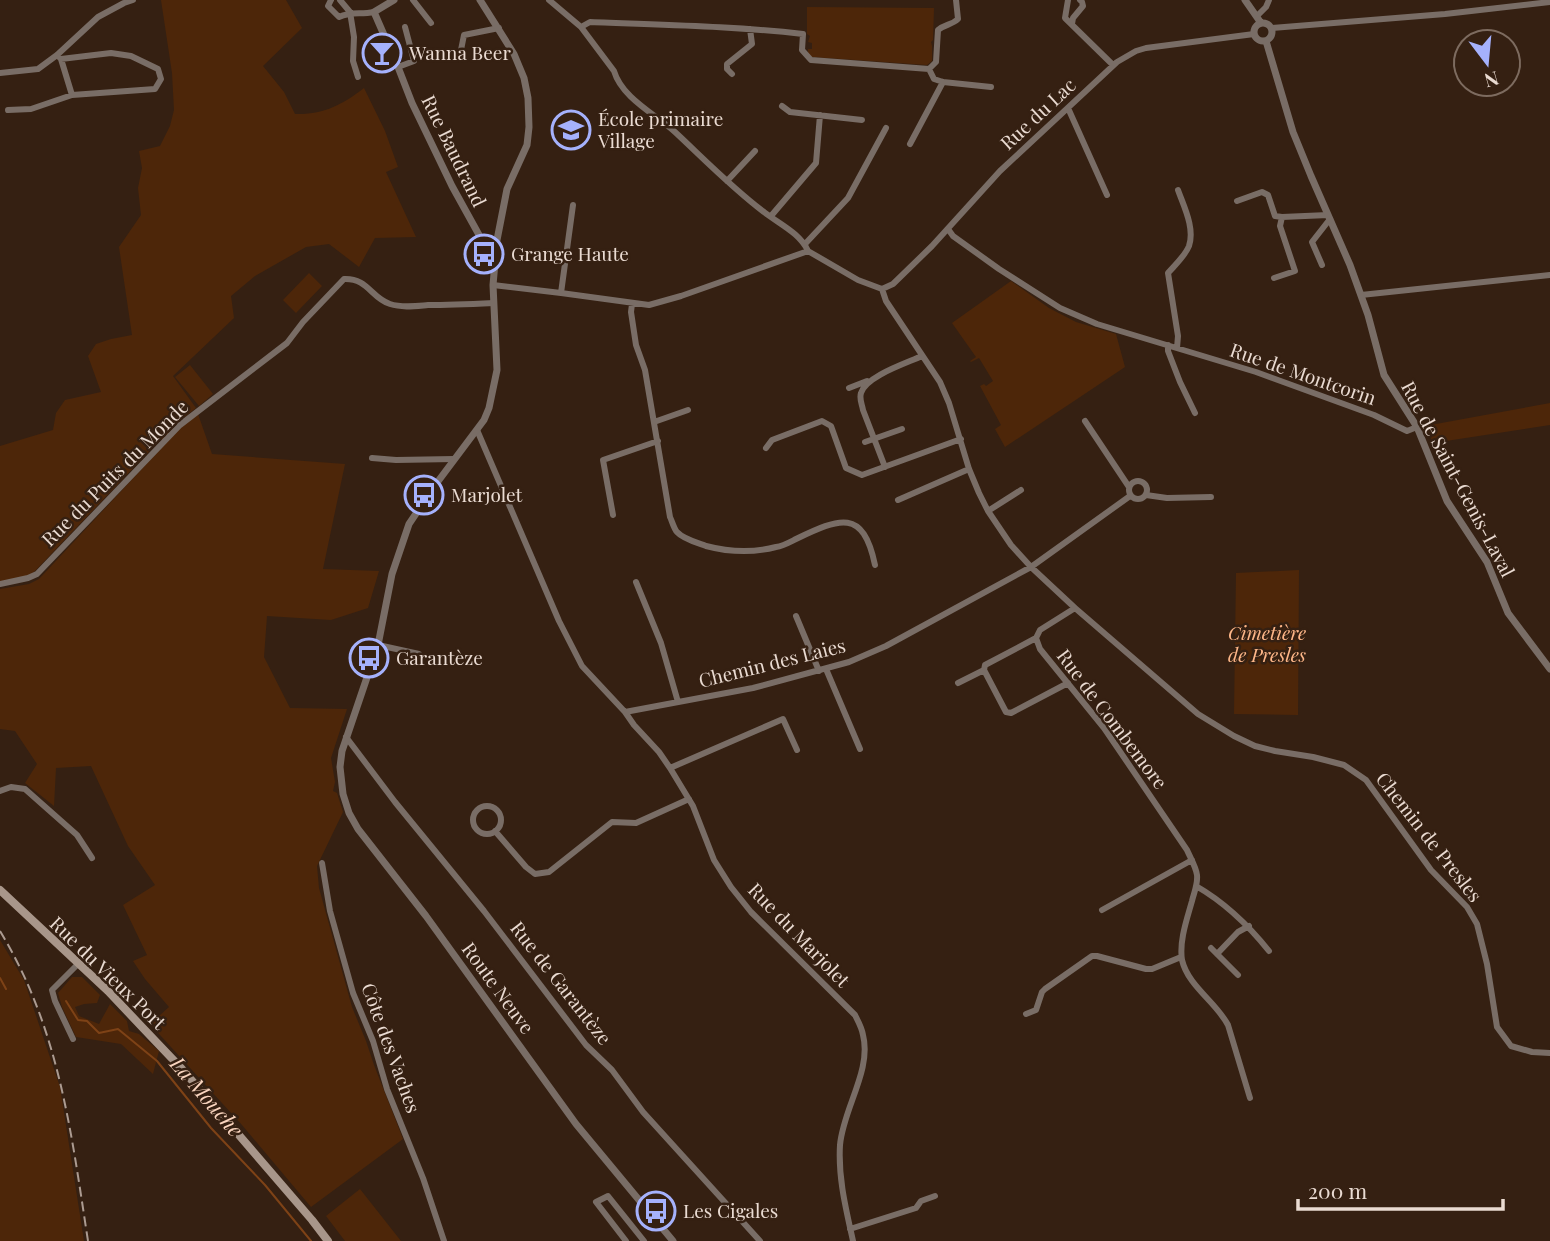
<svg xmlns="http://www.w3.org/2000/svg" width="1550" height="1241" font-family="'Playfair Display',serif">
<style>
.green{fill:#4d2609}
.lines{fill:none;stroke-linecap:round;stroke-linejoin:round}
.stream{stroke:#7e4216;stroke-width:2}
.minor{stroke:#796d66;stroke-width:6}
.tertiary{stroke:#796d66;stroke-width:7}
.secondary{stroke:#a8968a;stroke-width:8}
.rail{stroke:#ac9b91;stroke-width:2;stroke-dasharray:10 5;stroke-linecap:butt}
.labels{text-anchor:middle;stroke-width:5;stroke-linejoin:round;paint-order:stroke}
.poi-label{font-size:19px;fill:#eadbd2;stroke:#352012;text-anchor:start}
.street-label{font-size:19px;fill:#eadbd2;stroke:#352012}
.park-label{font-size:19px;font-style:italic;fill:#fdb688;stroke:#352012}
.water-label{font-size:21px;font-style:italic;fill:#f9d4be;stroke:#352012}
</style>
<rect width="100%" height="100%" fill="#352012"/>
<!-- green -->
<path class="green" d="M161 0H286L302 28 263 66 284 92 295 114C323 115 342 105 364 88L385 131 398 167 386 172 416 237 375 238 359 267 329 244 306 247 255 276 231 296 234 318 173 376 196 408 177 423 166 437 160 440 35 571 28 576 0 582V446L53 430 56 413 65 400 101 392 88 356 96 344 111 339 132 335 119 247 141 215 138 188 142 168 139 151 160 146 170 126 174 110 172 73Z
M807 7 934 8 933 40 931 42 932 46V61L927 65 812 57 808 54V49H812V43L808 42 810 36 807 34Z
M309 273 322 286 296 313 283 300Z
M1011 281 1049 308 1076 322 1116 334 1125 367 1005 447 995 429 1001 425 980 386 984 384 986 386 993 381 979 358 971 362 970 361 976 357 952 323Z
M190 365 213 394 199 406 175 377Z
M1550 403V425L1433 443 1425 426Z
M198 414 212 454 345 464 323 569 379 571 368 608 331 620 267 616 264 657 290 708 347 709 331 758 335 782 333 791 337 793 343 812 317 866 319 888 352 1007 366 1041 374 1065 403 1139 311 1207 242 1125 150 1024 169 1007 145 979 133 961 147 955 123 905 155 885 128 846 91 766 56 768 54 806 25 783 37 764 15 731 0 729V589L29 584 39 579 181 427Z
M1299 570 1298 715 1234 714 1236 573Z
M0 940 24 980 60 1087 84 1241H0Z
M72 977H82L100 995 97 1003 84 1004 75 1007 79 1016 99 1024 110 1004 127 1021 129 1031 139 1034 159 1051 153 1074 121 1044 76 1037 62 1007 58 993Z
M360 1189 401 1241H345L326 1216Z"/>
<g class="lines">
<!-- stream -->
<path class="stream" d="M0 978 6 989
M66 1001 78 1020 87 1021 99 1033 118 1029 157 1061 211 1128 265 1185 311 1241"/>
<!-- minor -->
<path class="minor" d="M331 0 328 6 339 17C352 11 360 15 374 12
M340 0 350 12
M413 0 431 23
M549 0 581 27 614 71C622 98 655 114 675 132 704 159 732 188 764 212 779 224 800 233 808 251L858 280 882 289
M1068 0 1065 18 1113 65
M350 12 354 37 353 61 358 77
M1257 16 1266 7 1269 0
M1072 24 1073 18 1083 6 1082 2 1080 0
M581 27 590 22C661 25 732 26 803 34L802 50 811 60 929 69 936 62 938 30C945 24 952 25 958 19L956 0
M1272 28 1445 14 1550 2
M57 55 61 59 72 95 155 89 161 79 158 69 131 56 111 53 61 59
M460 55 464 35 499 28
M398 67 414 61 405 27
M929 69 934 79 943 82 991 87
M0 73 38 69 57 55 98 17 124 3 133 0
M732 74 727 69V64L752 44 750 29
M782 106 790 112 862 120
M1068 108 1107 195
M8 110 31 109 72 95
M910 144 943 82
M727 181 755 151
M1237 201 1262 192 1268 195 1275 216 1282 217 1328 215
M771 216 816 163 820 115
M948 229 953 236 999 269 1060 308 1097 324 1256 372 1374 415 1407 431 1417 427
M805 244 848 198 886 128
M1322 265 1312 242 1330 219
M1274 278 1295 271 1280 226 1282 217
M493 285 561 293 649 305 681 296 808 251
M882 289 886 301 940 382 949 403 969 469 979 493 988 511 1011 545 1031 567 1075 608 1198 714 1234 736 1255 746 1275 751 1313 757 1344 765 1366 780 1431 870 1467 907 1477 924 1487 964 1497 1027 1511 1046 1532 1052 1550 1053
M882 289 893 284 932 246 1000 171 1117 62 1136 51 1146 48 1254 34
M561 293 573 205
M1361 295 1550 275
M632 304 631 312 636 345 645 370 670 517C672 521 674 529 677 532 683 539 698 543 706 546 729 552 753 553 776 547 783 546 790 542 796 539 840 518 863 508 875 565
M1168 345V351L1180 382 1195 413
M1177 348 1178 336 1168 273C1175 265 1185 256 1189 246 1195 228 1184 207 1178 190
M849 388 867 381
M1085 421 1129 487
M654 422 688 410
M477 430 559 621 582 666 625 712 634 725 659 752 670 768 693 806 714 860 731 887 751 912 855 1015C858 1021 862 1028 863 1035 872 1070 843 1109 840 1145 838 1178 846 1209 853 1241
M865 442 902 429
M766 448 772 440 822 421 831 426 846 468 862 475 961 439
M372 458 396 460 454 459
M885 467 863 410C862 404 859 399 861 393 866 376 907 363 922 356
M1129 490a9 9 0 1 1 18 0a9 9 0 1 1-18 0Z
M1146 495 1167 498 1211 497
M898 500 969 469
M988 511 1021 490
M613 515 603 460 658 441
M636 582 661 643 678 702
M0 584 28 578 37 574 180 425 287 343 303 322 344 279C368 278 371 298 390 304 402 308 416 306 428 305 450 305 472 304 494 303
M1075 608 1040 630 1036 638 1040 649 1104 728 1187 850C1190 857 1196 867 1197 875 1198 884 1194 893 1192 901 1187 919 1179 941 1182 960 1188 986 1216 1002 1228 1025L1250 1098
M796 616 819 671
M1036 638 985 665 984 670 1006 712 1011 713 1068 683
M378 645 419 654
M826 669 860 749
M958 683 984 670
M625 712 753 688 849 662 886 646 1031 567 1130 496
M346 737 395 802 484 911 586 1045 612 1070 643 1112 760 1241
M670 768 783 719 797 750
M0 791 11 787 25 789 77 835 92 858
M473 820a14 14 0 1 1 28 0a14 14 0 1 1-28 0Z
M495 831 526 867 535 874 549 872 612 822 636 823 689 799
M322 863 330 911 353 993 373 1041 387 1089 423 1178 444 1241
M1196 886C1224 902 1249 926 1269 951
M1102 910 1192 860
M1211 948 1238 975
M1217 954 1238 932 1249 926
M1026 1014 1036 1010 1042 992 1045 989 1092 956H1097L1146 969H1152L1181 957
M73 1039 55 1001 52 990 78 964
M850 1229 916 1208 921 1201 935 1196
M626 1241 596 1202 608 1196 644 1241"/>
<!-- tertiary -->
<path class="tertiary" d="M394 0 374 12 398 67 412 103 452 186 494 262
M480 0 514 54 524 78 528 98 529 127 527 145 507 189 497 240 493 285 497 370 489 408 484 420 436 484 409 524 392 574 378 645 342 751 340 767 343 794 349 813 358 829 426 916 576 1124 673 1241
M1245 0 1261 23
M1254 32a9 9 0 1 1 18 0a9 9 0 1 1-18 0Z
M1266 41 1293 132 1311 176 1350 265 1368 315 1384 375 1417 427 1447 501 1487 562 1508 613 1550 669"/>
<!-- secondary -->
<path class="secondary" d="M0 890 108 991 142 1027 182 1069 312 1220 328 1241"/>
<!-- rail -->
<path class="rail" d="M0 931C59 1028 71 1131 88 1241"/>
</g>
<!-- icons -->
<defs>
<symbol id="bar-ring" viewBox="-11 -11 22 22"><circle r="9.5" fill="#352012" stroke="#a5b1fc" stroke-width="1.5"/><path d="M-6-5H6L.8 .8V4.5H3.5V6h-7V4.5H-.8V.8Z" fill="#a5b1fc"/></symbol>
<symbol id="school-ring" viewBox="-11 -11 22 22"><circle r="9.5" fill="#352012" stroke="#a5b1fc" stroke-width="1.5"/><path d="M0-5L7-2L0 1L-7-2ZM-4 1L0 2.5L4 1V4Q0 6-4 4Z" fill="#a5b1fc"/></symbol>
<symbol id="bus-ring" viewBox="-11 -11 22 22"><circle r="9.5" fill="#352012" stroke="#a5b1fc" stroke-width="1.5"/><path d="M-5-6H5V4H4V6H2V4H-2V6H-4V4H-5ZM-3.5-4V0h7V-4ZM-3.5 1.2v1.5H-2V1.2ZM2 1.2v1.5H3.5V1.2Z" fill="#a5b1fc"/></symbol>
</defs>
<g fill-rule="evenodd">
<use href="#bar-ring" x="360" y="31" width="44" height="44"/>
<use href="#school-ring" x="549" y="108" width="44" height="44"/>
<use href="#bus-ring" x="462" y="232" width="44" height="44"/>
<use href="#bus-ring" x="402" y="473" width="44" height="44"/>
<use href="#bus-ring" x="347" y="636" width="44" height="44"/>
<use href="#bus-ring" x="634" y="1189" width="44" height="44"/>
</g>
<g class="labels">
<!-- poi labels -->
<g class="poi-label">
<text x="409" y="60">Wanna Beer</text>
<text x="598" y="126">École primaire<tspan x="598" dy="22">Village</tspan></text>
<text x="511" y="261">Grange Haute</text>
<text x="451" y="502">Marjolet</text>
<text x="396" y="665">Garantèze</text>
<text x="683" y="1218">Les Cigales</text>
</g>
<!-- street labels -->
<g class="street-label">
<text transform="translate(1038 114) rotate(-43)" y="7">Rue du Lac</text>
<text transform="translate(454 151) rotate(64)" y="7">Rue Baudrand</text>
<text transform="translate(1303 374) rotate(19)" y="7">Rue de Montcorin</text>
<text transform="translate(115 473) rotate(-45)" y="7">Rue du Puits du Monde</text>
<text transform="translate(1458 479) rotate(62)" y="7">Rue de Saint-Genis-Laval</text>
<text transform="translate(772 663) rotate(-14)" y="7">Chemin des Laies</text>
<text transform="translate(1112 719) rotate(53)" y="7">Rue de Combemore</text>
<text transform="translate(1429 837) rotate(52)" y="7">Chemin de Presles</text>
<text transform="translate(799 935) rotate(46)" y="7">Rue du Marjolet</text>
<text transform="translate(108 973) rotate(44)" y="7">Rue du Vieux Port</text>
<text transform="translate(561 983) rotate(52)" y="7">Rue de Garantèze</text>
<text transform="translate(498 988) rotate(54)" y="7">Route Neuve</text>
<text transform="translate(391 1048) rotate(70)" y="7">Côte des Vaches</text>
</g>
<!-- park labels -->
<g class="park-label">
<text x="1267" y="640">Cimetière<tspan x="1267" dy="22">de Presles</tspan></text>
</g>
<!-- water labels -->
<g class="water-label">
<text transform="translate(206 1097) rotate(49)" y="7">La Mouche</text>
</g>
</g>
<!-- north arrow -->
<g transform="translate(1487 63) rotate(164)"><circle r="33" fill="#352012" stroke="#7d6b5f" stroke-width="2"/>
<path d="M0-5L12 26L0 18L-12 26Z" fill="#a5b1fc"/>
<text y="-10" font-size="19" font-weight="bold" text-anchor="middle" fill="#eadbd2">N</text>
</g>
<!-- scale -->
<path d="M1298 1199v10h205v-10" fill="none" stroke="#eadbd2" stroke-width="3.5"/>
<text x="1308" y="1199" font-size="21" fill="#eadbd2" stroke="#352012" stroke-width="5" paint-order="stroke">200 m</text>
</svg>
